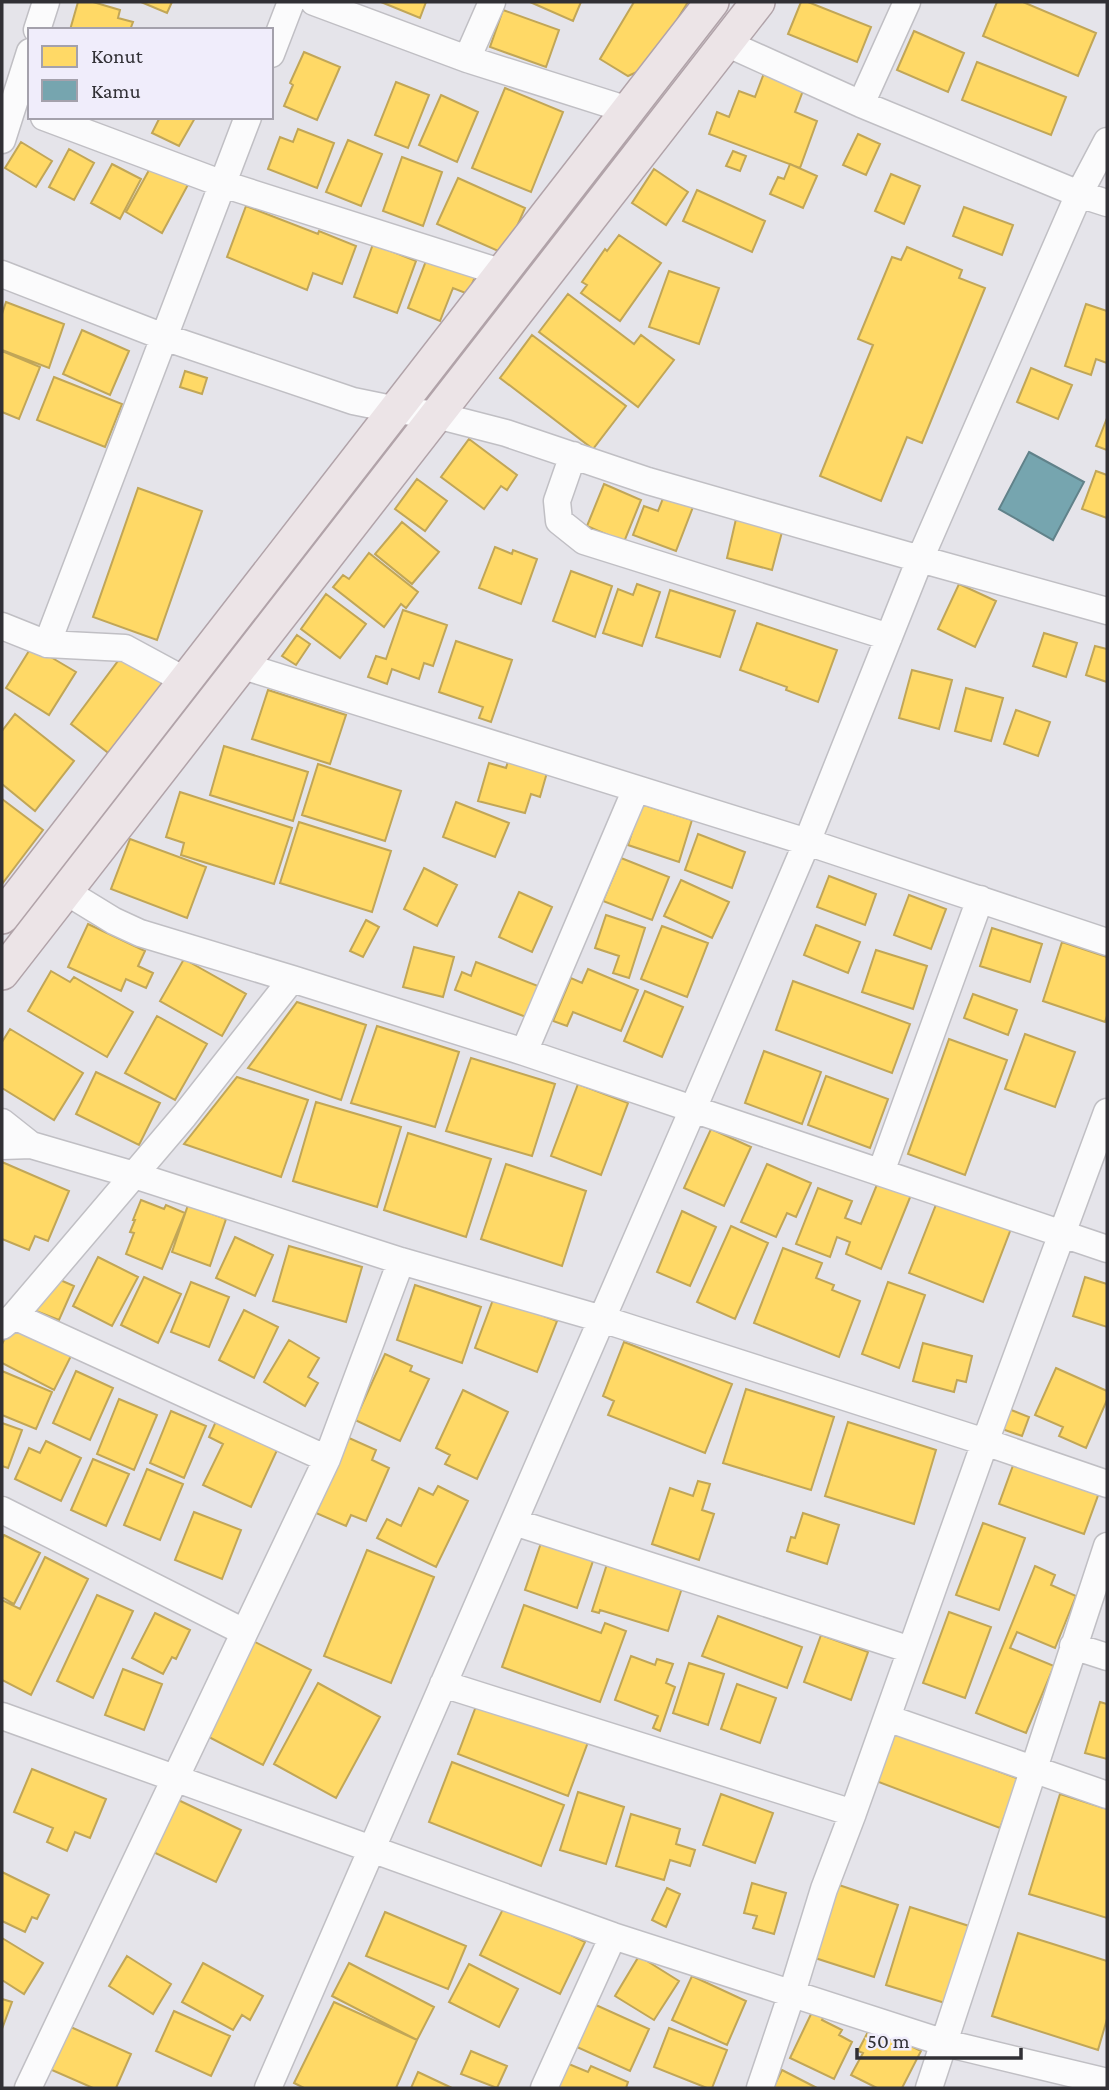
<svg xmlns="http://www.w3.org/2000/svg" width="1109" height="2090" font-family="'Crimson Pro',serif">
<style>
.homes{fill:#ffd966;stroke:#c1a657;stroke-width:2}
.public{fill:#76a5af;stroke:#61828a;stroke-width:2}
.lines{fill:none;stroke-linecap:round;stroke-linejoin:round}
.minor-casing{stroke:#c0bfc4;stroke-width:29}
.major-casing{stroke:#b1a3a9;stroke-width:36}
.minor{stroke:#fbfbfc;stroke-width:26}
.major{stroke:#ece4e7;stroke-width:33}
</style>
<rect width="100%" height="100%" fill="#e5e4ea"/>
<!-- homes -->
<path class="homes" d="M78 2H93L120 10 118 18 133 22 130 30H70Z
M141 2H172L167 13Z
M381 2H426L420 18Z
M530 2H581L573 21Z
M634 2H688L648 67 628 76 600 59Z
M801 2H808L871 27 857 62 788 34Z
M997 2H1023L1096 33 1078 76 983 36Z
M503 10 559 30 546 67 490 47Z
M914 31 964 53 948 92 897 70Z
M304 52 340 67 317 120 284 106 293 85 290 83Z
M977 62 1066 97 1051 135 962 100Z
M764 73 804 88 795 112 817 121 800 168 709 134 717 112 729 117 739 91 755 97Z
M396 82 429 95 408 148 375 135Z
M505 88 563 112 531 192 472 168Z
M441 95 478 112 457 162 419 145Z
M160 117H194L195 118 179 146 152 133Z
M298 129 334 143 317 188 268 169 280 137 293 142Z
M858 134 880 144 866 175 843 165Z
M348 140 382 154 361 206 326 192Z
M21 142 52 161 36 187 5 168Z
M69 149 94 163 74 200 49 187Z
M733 151 746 156 740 171 726 166Z
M402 157 442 172 423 226 383 211Z
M154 161 190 181 162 233 126 212Z
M112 164 141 179 120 219 91 203Z
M790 164 817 176 803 208 770 194 778 177 784 179Z
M654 169 688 192 666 225 632 203Z
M891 174 920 186 904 224 875 211Z
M458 178 525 208 505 254 437 224Z
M697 190 765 221 752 252 683 221Z
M246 206 318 234 319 231 356 246 342 284 313 273 307 290 227 257Z
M964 207 1013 225 1002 255 953 236Z
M619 235 661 263 620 321 581 293 587 285 582 282 605 249 607 251Z
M373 244 416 261 397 313 354 297Z
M907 247 962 270 959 278 985 288 922 443 907 437 881 501 820 476 873 345 858 339 892 257 901 260Z
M429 253 477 272 468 294 453 288 440 321 408 308Z
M669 271 719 288 699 344 649 327Z
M568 294 634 344 641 335 674 360 638 407 539 332Z
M6 302 64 324 49 368 2 350V314Z
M1086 304 1107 311V363L1096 359 1091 375 1065 366Z
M82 330 129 351 110 395 63 374Z
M532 335 626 406 593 449 500 378Z
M2 351 40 367 19 419 2 412Z
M1031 368 1072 385 1058 419 1017 402Z
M185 371 207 378 202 394 180 387Z
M54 377 122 404 105 447 37 420Z
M1107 418V450L1096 446Z
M469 439 517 475 507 490 501 486 484 509 441 477Z
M1096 471 1107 475V518L1082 509Z
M417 479 447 501 425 531 395 509Z
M604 484 641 500 624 542 587 526Z
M138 488 202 511 157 640 93 617Z
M664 496 693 507 676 551 633 535 644 506 658 511Z
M736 519 782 532 772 570 727 558Z
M402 522 439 552 412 584 375 554Z
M495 547 512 554 513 550 537 559 521 604 479 588Z
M369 553 418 592 406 608 401 604 384 627 333 587 343 575 349 579Z
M571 571 612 586 595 637 553 621Z
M637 584 660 592 642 646 603 633 618 589 633 595Z
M959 584 996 601 975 647 938 629Z
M670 590 735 611 720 657 656 637Z
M326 594 366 624 340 658 301 629Z
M403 610 447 625 433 666 424 663 419 679 392 669 387 684 368 677 376 656 386 659Z
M757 623 837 650 818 702 786 690 787 687 740 670Z
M1044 633 1077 643 1066 677 1033 666Z
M297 635 310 644 296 665 282 656Z
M456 641 512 660 491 722 479 718 483 707 439 692Z
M32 646 76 672 49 715 6 688Z
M1095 646 1107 649V682L1086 675Z
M124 653 164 684 111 755 71 724Z
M912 670 952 680 939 729 899 718Z
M966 688 1003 698 991 741 955 731Z
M268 690 346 715 330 764 252 739Z
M1016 710 1050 722 1038 756 1004 744Z
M15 714 74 761 35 811 2 784V731Z
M224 746 308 772 293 821 210 795Z
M509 758 548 769 540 797 531 794 525 813 478 801 489 763 506 768Z
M318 764 401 791 385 841 302 815Z
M180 792 292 828 274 884 181 855 184 843 166 837Z
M2 799 43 830 2 884Z
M456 802 509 823 495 857 443 837Z
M641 804 692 820 679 862 628 845Z
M299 822 391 851 372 912 280 883Z
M698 834 745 852 732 888 685 870Z
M130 839 206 867 187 918 111 889Z
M621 858 669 877 652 920 603 901Z
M424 868 457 885 437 926 404 909Z
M829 876 876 894 865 925 817 907Z
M681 880 729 902 712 938 664 916Z
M519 892 552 907 532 952 499 937Z
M909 895 946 909 931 949 894 935Z
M606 915 645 928 629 978 613 973 619 956 595 948Z
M366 920 379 927 363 957 350 951Z
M88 924 145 951 138 966 153 973 146 988 126 979 121 991 68 967Z
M816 925 860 942 848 973 804 955Z
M662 926 708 943 687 997 641 979Z
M992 928 1042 944 1030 982 980 966Z
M1062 942 1107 957V1016L1105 1022 1043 1001Z
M414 947 454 957 443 997 403 987Z
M876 950 927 966 913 1009 862 992Z
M184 959 246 994 222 1036 160 1001Z
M476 962 538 986 526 1017 455 990 462 972 471 976Z
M588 969 638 990 621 1031 573 1012 567 1026 553 1021 571 978 582 983Z
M51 971 70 982 74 977 133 1012 107 1057 28 1011Z
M793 981 910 1024 892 1073 776 1030Z
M645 991 683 1007 662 1057 624 1041Z
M973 994 1017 1010 1008 1035 964 1018Z
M297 1002 366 1025 341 1100 248 1068Z
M157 1016 207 1044 175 1100 125 1073Z
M377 1026 459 1052 435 1127 351 1103Z
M10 1029 83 1073 54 1120 2 1088V1042Z
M1025 1034 1075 1052 1055 1107 1005 1089Z
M949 1039 1007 1060 965 1175 908 1154Z
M764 1051 821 1072 802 1124 745 1103Z
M471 1058 555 1084 532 1156 446 1131Z
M96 1072 160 1103 139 1145 76 1114Z
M826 1076 888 1099 870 1148 808 1125Z
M237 1077 308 1100 281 1177 184 1144Z
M578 1084 628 1103 601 1175 551 1156Z
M316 1102 401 1127 377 1207 293 1181Z
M711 1129 751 1147 724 1206 684 1188Z
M408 1133 491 1159 466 1237 384 1210Z
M2 1162 69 1191 48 1241 35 1236 29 1250 2 1239Z
M506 1164 586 1191 562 1266 481 1239Z
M767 1164 811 1183 796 1217 787 1213 776 1237 741 1222Z
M878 1182 911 1195 881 1269 846 1254 850 1242 837 1237 830 1257 796 1244 818 1188 852 1201 845 1218 861 1224Z
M939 1197 1012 1226 983 1302 909 1273Z
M141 1200 164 1209 166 1205 185 1213 162 1269 126 1254 134 1233 130 1232 135 1220H133Z
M188 1205 226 1219 210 1266 172 1252Z
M682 1211 716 1227 690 1286 657 1272Z
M731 1226 768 1243 735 1319 697 1302Z
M235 1237 273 1255 255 1296 216 1278Z
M289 1246 362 1267 346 1322 273 1301Z
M783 1248 822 1263 816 1278 834 1285 832 1290 860 1301 839 1357 754 1323Z
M98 1257 138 1277 112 1326 73 1306Z
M51 1276 74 1286 59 1320 36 1311Z
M144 1277 181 1294 158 1343 121 1325Z
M1085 1277 1107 1284V1327L1073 1316Z
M191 1282 229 1297 209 1347 171 1332Z
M888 1282 925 1295 899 1368 862 1354Z
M415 1285 481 1307 462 1363 397 1340Z
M494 1297 557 1321 537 1372 475 1348Z
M244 1310 278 1327 254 1378 219 1360Z
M13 1322 73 1352 54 1390 2 1363V1344Z
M289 1340 319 1358 308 1377 318 1383 305 1406 264 1382Z
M624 1342 732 1384 705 1453 608 1415 614 1401 603 1396Z
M923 1343 972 1356 966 1382 957 1380 954 1392 913 1381Z
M385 1354 412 1366 410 1371 429 1379 400 1441 355 1420Z
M1056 1368 1107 1391V1400L1086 1448 1059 1436 1063 1427 1035 1415Z
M2 1371 52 1392 36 1429 2 1415Z
M76 1371 113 1388 90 1440 53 1423Z
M746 1389 834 1417 811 1490 723 1463Z
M463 1390 508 1412 477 1479 445 1464 450 1455 436 1448Z
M119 1399 157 1415 134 1470 97 1454Z
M1006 1408 1029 1417 1022 1436 999 1428Z
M171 1411 206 1426 184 1478 150 1463Z
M217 1419 278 1448 251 1507 203 1485 223 1444 209 1437Z
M848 1422 936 1450 914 1524 825 1496Z
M2 1423 22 1430 8 1468 2 1466Z
M349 1438 376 1450 372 1460 389 1468 366 1521 351 1515 346 1526 316 1513Z
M46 1441 81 1458 61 1501 15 1479 29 1448 40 1453Z
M93 1459 129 1474 106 1526 71 1510Z
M1015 1460 1100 1490 1084 1534 999 1504Z
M147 1469 183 1484 160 1540 124 1525Z
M698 1481 710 1484 702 1510 714 1514 699 1560 652 1544 670 1488 693 1496Z
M438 1486 468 1501 436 1567 377 1538 387 1519 401 1526 419 1488 433 1495Z
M194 1512 241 1530 222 1579 175 1560Z
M803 1513 839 1525 827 1564 787 1551 791 1537 795 1538Z
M983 1523 1025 1538 999 1610 956 1595Z
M4 1535 40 1553 14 1604 2 1597V1539Z
M542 1540 594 1558 577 1608 525 1590Z
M367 1550 434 1577 391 1683 324 1656Z
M45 1557 88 1579 31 1695 2 1680V1600L20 1609Z
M607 1564 682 1588 668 1631 600 1610 599 1613 592 1611Z
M1035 1566 1055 1575 1051 1585 1076 1596 1055 1648 1017 1632 1010 1648 1054 1666 1026 1733 976 1713Z
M97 1595 133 1611 93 1698 57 1681Z
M524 1605 601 1633 605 1623 626 1631 600 1702 502 1667Z
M949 1612 991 1627 965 1698 923 1683Z
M155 1613 190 1630 176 1659 172 1657 163 1674 132 1658Z
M718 1616 802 1647 787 1688 702 1656Z
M821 1635 868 1652 851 1700 804 1682Z
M251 1640 311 1670 263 1765 203 1734Z
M631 1656 655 1665 657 1659 673 1664 666 1683 675 1687 660 1731 653 1728 658 1716 615 1700Z
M689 1663 724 1674 708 1725 673 1713Z
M123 1669 162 1684 144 1730 105 1715Z
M318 1683 380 1717 336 1798 274 1764Z
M737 1684 776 1698 760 1743 721 1729Z
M478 1701 588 1742 568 1796 458 1754Z
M1100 1702 1107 1704V1759L1085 1753Z
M895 1732 1019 1779 1000 1828 876 1781Z
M452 1762 564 1805 541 1866 429 1822Z
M32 1769 106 1799 90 1838 75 1832 67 1851 47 1842 53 1828 14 1812Z
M578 1792 624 1807 606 1864 560 1850Z
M721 1794 773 1813 755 1863 703 1845Z
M1060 1794 1107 1809V1918L1029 1894Z
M172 1797 241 1830 216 1882 147 1849Z
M631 1814 680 1829 676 1844 695 1850 690 1866 670 1860 664 1880 616 1866Z
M2 1872 49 1895 37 1919 32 1917 25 1932 2 1921Z
M752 1883 786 1893 774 1934 753 1928 757 1916 744 1913Z
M836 1884 898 1905 874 1977 812 1957Z
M667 1888 680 1894 666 1927 652 1920Z
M506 1903 585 1942 560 1994 480 1955Z
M910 1907 969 1926 945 2003 886 1985Z
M385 1912 466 1946 448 1989 366 1956Z
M1018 1933 1107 1961V2019L1098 2050 992 2016Z
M2 1938 43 1963 24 1994 2 1980Z
M127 1956 171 1984 153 2014 109 1986Z
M639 1956 679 1981 654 2020 615 1996Z
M203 1963 263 1996 250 2020 242 2015 233 2030 182 2002Z
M349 1963 434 2007 417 2040 332 1996Z
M469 1964 518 1989 499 2027 449 2002Z
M692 1976 746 2001 727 2045 672 2020Z
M2 1999 12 2002 2 2029Z
M587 2001 649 2029 630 2071 568 2043Z
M334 2002 417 2040 396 2088H304L294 2083Z
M813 2010 824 2016 822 2020 842 2030 839 2035 852 2042 834 2079 790 2058Z
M174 2011 230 2036 211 2076 156 2051Z
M64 2024 131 2054 116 2088H93L45 2067Z
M871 2026 921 2051 902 2088H877L851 2075 863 2053 858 2051Z
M669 2028 727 2050 712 2088H707L654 2067Z
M471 2051 507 2066 497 2088 461 2074Z
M559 2060 588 2072 591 2066 628 2082 626 2088H547Z
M782 2070 817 2088H773Z
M418 2072 452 2088H411Z"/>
<!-- public -->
<path class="public" d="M1029 452 1084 482 1053 540 999 509Z"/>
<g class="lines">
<defs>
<path id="minor" d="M314 2 467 59 628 110
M37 30 46 2
M726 43 861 104 1079 194 1107 203
M271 54 291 2
M467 59 492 2
M861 104 907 2
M44 117 223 184 503 273
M2 140 30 52
M2 274 164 337 353 401 397 410 436 415 506 433 648 481 920 559 1107 611
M573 455 557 501 559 521 584 541 889 637
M2 626 47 644 125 648 186 681
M47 644 248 117
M240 665 807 842 1107 942
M65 891 114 921 140 933 292 979 524 1052 1107 1249
M524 1052 636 789
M2 1122 31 1145
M2 1146 31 1145 134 1175 401 1261 602 1319 985 1442 1107 1484
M881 1172 980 899
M14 1316 327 1459
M2 1326 14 1316 184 1116 292 979
M2 1510 244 1632
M514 1522 911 1650
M1073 1646 1107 1657
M443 1684 853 1813
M2 1716 613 1936 945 2043 1107 2082
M887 1718 1107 1795
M28 2088 327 1459 401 1261
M268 2088 693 1109 807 842 920 559 1079 194 1107 141
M544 2088 613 1936
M760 2088 792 1993 824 1889 853 1813 985 1442 1107 1112
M929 2088 1107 1546"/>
<path id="major" d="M2 917 712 2
M2 973 758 2"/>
</defs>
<!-- minor casing -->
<use href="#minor" class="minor-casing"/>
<!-- major casing -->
<use href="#major" class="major-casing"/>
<!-- minor -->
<use href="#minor" class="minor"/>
<!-- major -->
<use href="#major" class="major"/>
</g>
<!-- border -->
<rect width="1109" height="2090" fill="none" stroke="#313035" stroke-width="7"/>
<!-- legend -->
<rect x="28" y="28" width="245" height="91" fill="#f0edfb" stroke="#a4a1ac" stroke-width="2"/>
<rect x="42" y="46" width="35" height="21" fill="#ffd966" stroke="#a4a1ac" stroke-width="2"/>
<text x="91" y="63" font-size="21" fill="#313035">Konut</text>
<rect x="42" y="80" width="35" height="21" fill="#76a5af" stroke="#a4a1ac" stroke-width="2"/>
<text x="91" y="98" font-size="21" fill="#313035">Kamu</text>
<!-- scale -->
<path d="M857 2048v10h164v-10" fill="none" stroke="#313035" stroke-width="3.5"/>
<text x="867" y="2048" font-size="21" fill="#313035" stroke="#f0edfb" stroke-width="5" paint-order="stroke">50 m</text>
</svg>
